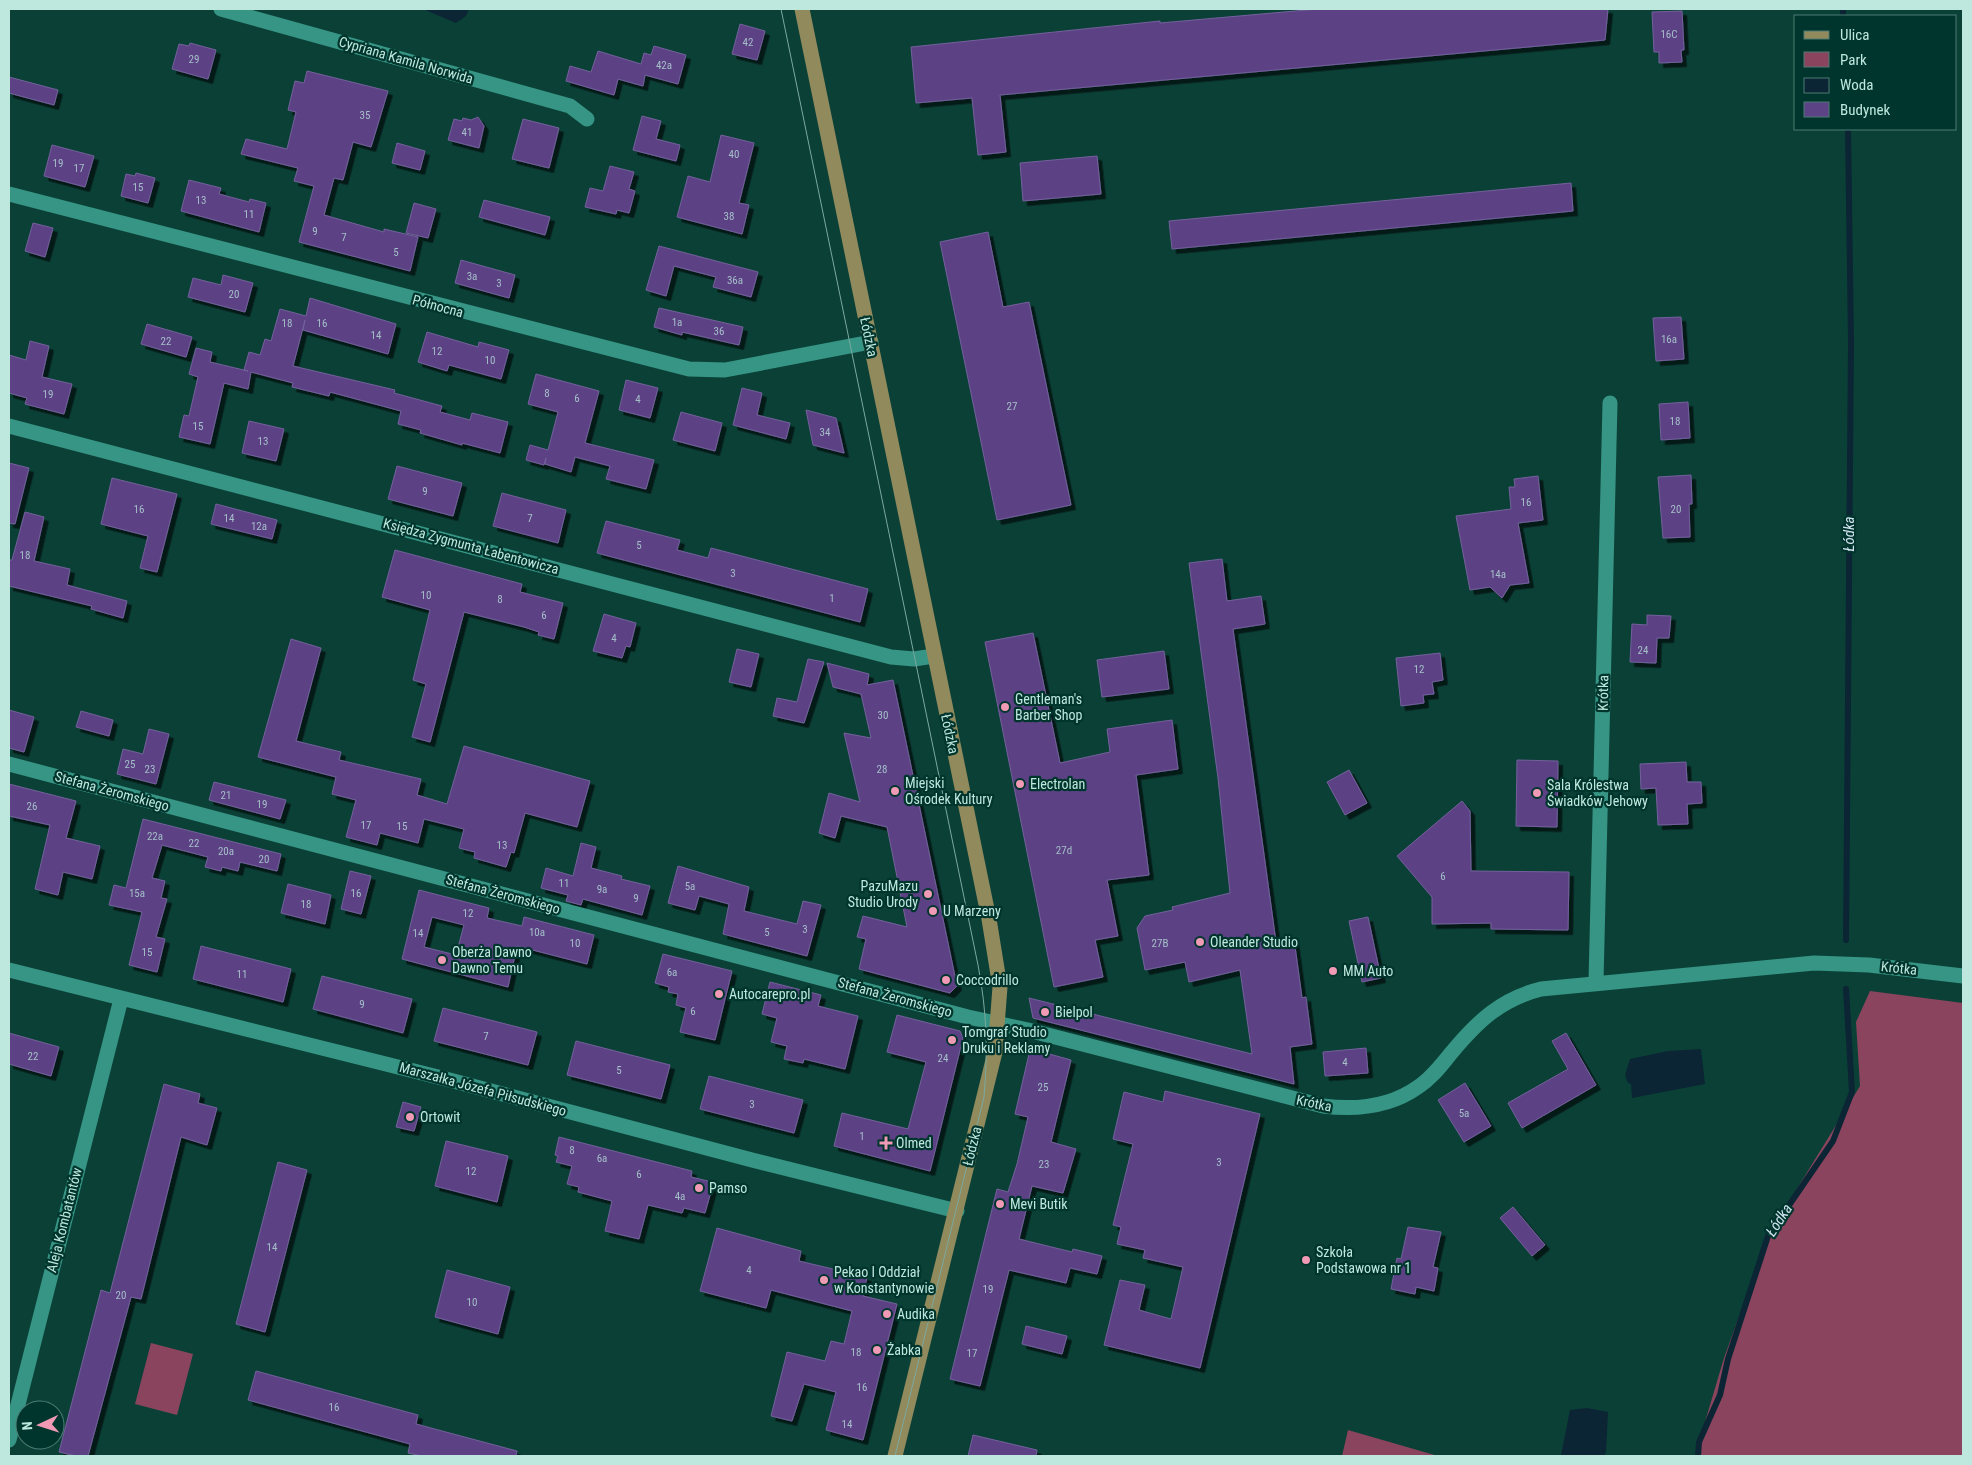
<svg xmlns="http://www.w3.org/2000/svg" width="1972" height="1465" font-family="'Roboto Condensed',sans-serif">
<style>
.green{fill:#8b445d}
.water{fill:#0b2535}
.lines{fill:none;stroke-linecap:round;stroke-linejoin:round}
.stream{stroke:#0b2535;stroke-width:6}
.building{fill:#5b4385;stroke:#74609b;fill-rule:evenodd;filter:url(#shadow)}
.minor{stroke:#369584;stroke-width:15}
.major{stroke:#908a5d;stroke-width:15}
.tram{stroke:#7ba9a0;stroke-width:1}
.poi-dot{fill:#f09ab6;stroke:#00352d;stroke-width:2}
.labels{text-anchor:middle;stroke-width:4.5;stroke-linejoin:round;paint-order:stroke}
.number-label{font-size:11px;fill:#a5bfc8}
.street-label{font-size:14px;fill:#bee8de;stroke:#00352d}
.poi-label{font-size:14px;fill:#bee8de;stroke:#00352d;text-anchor:start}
.water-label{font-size:15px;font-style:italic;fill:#d2e5f2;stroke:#00352d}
</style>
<defs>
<filter id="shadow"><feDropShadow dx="4.5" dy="4.5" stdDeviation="0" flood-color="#0009"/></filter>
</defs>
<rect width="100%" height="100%" fill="#0b4037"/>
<!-- green -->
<path class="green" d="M1870 991 1963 1003V1456H1698L1699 1442 1724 1358 1768 1236 1860 1086 1856 1022Z
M151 1343 193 1354 177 1415 135 1404Z
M1348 1430 1438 1456H1342Z"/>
<!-- water -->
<path class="water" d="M423 9H469L466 16 456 23Z
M1701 1049 1705 1084 1632 1098 1631 1084 1628 1083 1625 1075 1630 1059 1668 1051Z
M1587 1408 1608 1412 1606 1452 1604 1456H1563L1561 1455 1570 1410Z"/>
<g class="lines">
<!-- stream -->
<path class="stream" d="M1843 9V16
M1846 940 1851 342 1848 129
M1698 1456 1699 1442 1720 1395 1728 1359 1768 1236 1833 1141 1852 1092 1846 989"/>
</g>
<!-- building -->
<path class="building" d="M1318 9H1608L1605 40 1000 95 1006 152 978 155 972 98 916 103 911 47 1160 21V23Z
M1682 11 1684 50H1681L1682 62 1659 63V52H1654L1652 12Z
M740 24 765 31 757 60 732 54Z
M190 43 216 50 208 79 172 69 179 44 189 46Z
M654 46 686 55 678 84 645 75 643 86 618 79 614 95 566 81 570 66 591 72 598 51 641 64 644 53 651 55Z
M307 71 388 91 371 147 353 142 343 180 334 178 324 215 384 232V229L418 237 410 271 299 242 314 186 294 181 298 168 241 154 246 139 287 149 296 112 288 110 295 81 304 83Z
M9 77 58 90 54 105 9 93Z
M642 116 661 121 656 139 680 145 676 161 633 150Z
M478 117 484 126 479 148 448 140 454 119 462 121 463 118 471 120Z
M523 119 559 128 549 168 512 159Z
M721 135 754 143 739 203 749 205 742 234 677 217 688 176 710 182Z
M397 143 425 151 420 170 392 163Z
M52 145 94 156 85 187 44 176Z
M1097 156 1101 194 1023 201 1020 163Z
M610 166 634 172 629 189 635 191 629 213 617 210 616 214 585 207 590 188 603 191Z
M136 173 155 178 148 203 121 196 126 174 135 176Z
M189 180 221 188 219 194 249 202 250 199 266 203 259 232 181 211Z
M1571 183 1573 211 1172 249 1169 221Z
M484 200 550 217 545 235 479 217Z
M414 203 436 209 428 238 406 233Z
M33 223 53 228 45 257 25 251Z
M988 232 1003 307 1029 302 1071 505 997 520 940 242Z
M659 246 758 272 751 297 713 287 716 277 674 266 666 296 646 290Z
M461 260 515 275 509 298 455 283Z
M223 275 253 283 245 312 188 297 193 278 221 285Z
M310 298 396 324 388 354 303 330 305 320 293 366 395 390 394 393 442 406 440 412 470 420 472 413 508 422 500 453 462 443V445L420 433 421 430 398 424 401 411 330 392 329 396 292 387 293 383 251 372 248 389 224 383 210 444 179 437 184 415 189 416 198 377 189 374 196 348 212 352 210 362 248 371 244 370 249 352 260 355 265 339 271 341 280 309 306 316Z
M659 308 743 327 739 345 682 332V335L654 327Z
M1681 317 1684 359 1656 361 1653 318Z
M147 324 192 337 186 357 141 344Z
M427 332 478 347 479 342 509 350 501 379 449 365 447 371 418 362Z
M30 341 49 346 42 377 72 384 64 414 25 404 27 398 9 393V355L26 360Z
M536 374 599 391 585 443 654 460 646 489 606 479 610 466 575 457 571 472 545 464 546 458 544 465 526 460 530 445 548 450 558 412 528 404Z
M626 380 658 388 650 418 619 410Z
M742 388 762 393 757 415 790 423 786 439 733 425Z
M1688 402 1690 438 1661 440 1659 404Z
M806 410 836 418 844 453 813 445Z
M681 412 722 423 715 451 673 440Z
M249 421 284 429 276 461 242 453Z
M9 463 29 468 15 524 9 523Z
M397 466 462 483 453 516 388 499Z
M1691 475 1692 504H1689L1690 537 1663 538 1658 477Z
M1538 476 1543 520 1518 523 1529 583 1510 585 1502 598 1490 587 1470 590 1456 516 1511 509 1509 487H1515L1514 479Z
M112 478 177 494 157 572 140 568 148 536 101 524Z
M502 493 566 510 558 543 493 526Z
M216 504 277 520 272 539 211 524Z
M25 512 44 517 34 561 70 569 67 585 127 601 123 618 91 609 92 606 9 586V560H12Z
M606 521 680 540 677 550 708 558 711 548 868 589 860 622 597 553Z
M395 550 522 584 520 592 563 603 554 639 538 635 539 632 524 627 464 612 430 742 412 737 426 684 413 680 430 610 382 597Z
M1222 559 1227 601 1261 596 1265 624 1233 629 1276 942 1294 939 1302 998 1306 997 1312 1044 1290 1047 1294 1084 1033 1018 1029 998 1252 1054 1240 970 1189 982 1185 962 1145 970 1137 928 1145 916 1173 910 1172 907 1230 893 1218 778 1189 563Z
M604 614 636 623 630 647 626 646 622 658 593 651Z
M1647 615 1671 616 1669 638H1657L1656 663 1630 662 1632 624 1647 625Z
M1033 633 1060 763 1110 752 1107 729 1172 720 1178 769 1136 775 1149 875 1107 880 1118 936 1095 940 1103 977 1054 987 985 642Z
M291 639 321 648 296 741 341 752 339 760 421 779 417 795 447 804 464 746 590 781 577 827 525 813 514 853 511 852 506 867 474 858 475 852 459 848 464 829 424 819 418 843 380 833 377 845 346 837 356 800 332 794 336 777 258 757Z
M737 649 759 654 751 687 729 682Z
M1164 651 1169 689 1102 697 1097 660Z
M1440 653 1443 680 1432 682 1434 694 1423 695 1424 703 1401 706 1396 658Z
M808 659 824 662 804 723 773 716 777 698 797 702Z
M827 663 869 674 867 685 893 680 957 986 950 993 859 969 866 939 857 937 863 916 907 927 887 827 841 816 835 838 819 833 829 793 860 802 844 733 871 738 861 694 833 687Z
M9 710 34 717 24 752 9 748Z
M81 711 113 720 109 736 76 727Z
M149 729 169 734 156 784 117 774 123 749 143 754Z
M1517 760 1558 761 1557 827 1516 826Z
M1686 762 1687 782H1701L1702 803 1687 804 1688 824 1658 825 1656 788 1641 789 1640 764Z
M1349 770 1367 803 1345 815 1327 782Z
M214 782 286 800 280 819 209 800Z
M9 784 76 801 66 838 100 846 92 879 63 872 58 895 35 889 50 825 9 816Z
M1462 801 1470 811 1471 871 1569 872 1568 930 1491 929V923L1432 924V897L1397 856Z
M143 819 281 854 277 871 240 862 238 871 222 867 221 871 205 867 208 857 162 845 152 878 165 881 161 898 167 899 156 937 165 939 157 972 129 965 142 912 109 905 114 885 126 888Z
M581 843 596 847 591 868 622 876 621 879 650 886 642 915 583 899 581 905 566 901 568 895 541 888 546 868 573 876Z
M678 866 749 887 744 911 797 924 803 901 821 905 807 956 723 934 729 904 699 896 695 910 668 903Z
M350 871 371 876 361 914 341 909Z
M288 884 331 895 325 924 281 913Z
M419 890 489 908 487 918 522 926 524 917 594 935 587 964 517 946 508 987 402 959ZM432 917 464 925 456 955 424 947Z
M1368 917 1381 978 1362 982 1349 921Z
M201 946 291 969 283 1002 193 979Z
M663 954 732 971 715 1040 680 1032 686 1008 676 1005 678 994 668 992 669 987 655 983Z
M322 976 412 999 403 1033 313 1009Z
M770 982 821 995 818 1006 858 1016 845 1069 804 1059 803 1063 784 1059 787 1046 771 1042 777 1018 762 1014Z
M443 1008 537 1032 528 1065 434 1041Z
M897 1015 960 1031 963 1038 930 1171 834 1146 842 1113 908 1129 926 1062 887 1052Z
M9 1033 59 1047 51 1076 9 1064Z
M1566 1033 1596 1085 1522 1128 1508 1103 1568 1069 1552 1041Z
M576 1041 670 1065 661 1099 567 1075Z
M1366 1048 1368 1073 1325 1076 1323 1052Z
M1035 1050 1071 1060 1051 1142 1076 1149 1063 1193 1032 1186 1019 1239 1072 1252 1073 1249 1102 1256 1097 1274 1070 1268 1066 1283 1009 1270 980 1386 950 1379 997 1189 1008 1192 1017 1164 1028 1117 1015 1114 1029 1054Z
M709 1076 803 1100 794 1133 700 1109Z
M1465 1083 1491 1126 1464 1142 1438 1100Z
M164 1084 200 1094 198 1103 217 1108 207 1145 181 1137 141 1299 131 1297 88 1456H76L59 1452 101 1290 110 1293Z
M1165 1091 1260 1114 1200 1368 1104 1345 1120 1280 1145 1285 1139 1310 1171 1319 1183 1267 1143 1258 1145 1250 1117 1244 1121 1227 1113 1225 1133 1144 1113 1139 1124 1092 1163 1102Z
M403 1102 421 1107 414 1131 396 1127Z
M559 1137 692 1171 691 1177 708 1181 712 1188 705 1213 684 1208 682 1213 648 1205 639 1239 605 1231 612 1201 578 1192 579 1187 567 1184 572 1166 556 1162 558 1156 555 1155Z
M446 1141 508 1156 497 1202 435 1186Z
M278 1162 307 1170 265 1332 236 1324Z
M1513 1207 1545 1245 1532 1256 1500 1218Z
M1408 1227 1441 1232 1433 1267 1438 1268 1434 1291 1416 1287 1415 1294 1391 1289 1397 1258 1401 1259Z
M717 1228 801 1251 799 1261 867 1277 863 1296 897 1304 863 1440 826 1430 836 1392 804 1384 792 1421 771 1416 787 1352 825 1361 831 1341 844 1344 852 1311 771 1290 766 1308 700 1291Z
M447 1270 510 1287 498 1334 435 1317Z
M1026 1326 1067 1336 1062 1354 1022 1344Z
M256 1371 418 1415 416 1424 517 1451 516 1456H422L408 1453 410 1444 248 1400Z
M973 1435 1037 1450 1036 1456H968Z"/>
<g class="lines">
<!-- minor -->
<path class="minor" d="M221 9 570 106 587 119
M9 194 689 369 725 370 871 342
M9 426 891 657 914 659 934 656
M9 764 968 1017 1028 1030 1323 1106C1355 1110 1390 1107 1418 1087 1432 1078 1442 1064 1452 1052 1478 1021 1501 999 1541 989L1814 963 1869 965 1963 976
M9 970 442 1078 752 1160 957 1211
M1596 982 1610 403
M9 1440 121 999"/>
<!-- major -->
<path class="major" d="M802 9 989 919 1000 987 995 1052 895 1456"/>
<!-- tram -->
<path class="tram" d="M781 9 978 965C987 1013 988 1049 984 1097L895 1456"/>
</g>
<!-- markers -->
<g class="poi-dot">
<circle cx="1005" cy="707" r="5"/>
<circle cx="1020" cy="784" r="5"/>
<circle cx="895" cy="791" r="5"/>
<circle cx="1537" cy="793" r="5"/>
<circle cx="928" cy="894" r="5"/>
<circle cx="933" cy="911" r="5"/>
<circle cx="1200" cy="942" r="5"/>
<circle cx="442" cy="960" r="5"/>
<circle cx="1333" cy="971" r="5"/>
<circle cx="946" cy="980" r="5"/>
<circle cx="719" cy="994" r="5"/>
<circle cx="1045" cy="1012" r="5"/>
<circle cx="952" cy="1040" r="5"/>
<circle cx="410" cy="1117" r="5"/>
<path d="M883.5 1135.5h5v5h5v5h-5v5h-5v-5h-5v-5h5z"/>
<circle cx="699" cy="1188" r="5"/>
<circle cx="1000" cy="1204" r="5"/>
<circle cx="1306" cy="1260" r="5"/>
<circle cx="824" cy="1280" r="5"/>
<circle cx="887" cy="1314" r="5"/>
<circle cx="877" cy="1350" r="5"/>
</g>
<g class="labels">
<!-- number labels -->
<g class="number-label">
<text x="1669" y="38">16C</text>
<text x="748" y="46">42</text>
<text x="194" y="63">29</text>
<text x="664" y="69">42a</text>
<text x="365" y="119">35</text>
<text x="467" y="136">41</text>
<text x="734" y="158">40</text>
<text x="58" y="167">19</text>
<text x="79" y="172">17</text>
<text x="138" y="191">15</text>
<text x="201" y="204">13</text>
<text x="249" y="218">11</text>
<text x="729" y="220">38</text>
<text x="315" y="235">9</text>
<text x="344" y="241">7</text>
<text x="396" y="256">5</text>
<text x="472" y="280">3a</text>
<text x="735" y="284">36a</text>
<text x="499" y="287">3</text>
<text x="234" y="298">20</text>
<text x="677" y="326">1a</text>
<text x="287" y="327">18</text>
<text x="322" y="327">16</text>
<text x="719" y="335">36</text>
<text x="376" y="339">14</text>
<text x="1669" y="343">16a</text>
<text x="166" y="345">22</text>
<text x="437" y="355">12</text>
<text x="490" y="364">10</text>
<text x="547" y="397">8</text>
<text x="48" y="398">19</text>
<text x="577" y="402">6</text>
<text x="638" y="403">4</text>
<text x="1012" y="410">27</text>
<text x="1675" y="425">18</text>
<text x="198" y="430">15</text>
<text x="825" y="436">34</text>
<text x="263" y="445">13</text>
<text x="425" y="495">9</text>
<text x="1526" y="506">16</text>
<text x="139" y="513">16</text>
<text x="1676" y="513">20</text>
<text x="229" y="522">14</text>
<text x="530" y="522">7</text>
<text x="259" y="530">12a</text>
<text x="639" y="549">5</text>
<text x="25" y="559">18</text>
<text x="733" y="577">3</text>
<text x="1498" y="578">14a</text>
<text x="426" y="599">10</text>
<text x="832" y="602">1</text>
<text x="500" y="603">8</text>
<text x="544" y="619">6</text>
<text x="614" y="642">4</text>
<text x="1643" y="654">24</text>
<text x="1419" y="673">12</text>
<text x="883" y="719">30</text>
<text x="130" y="768">25</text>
<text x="150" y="773">23</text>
<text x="882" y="773">28</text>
<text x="226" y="799">21</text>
<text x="262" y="808">19</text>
<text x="32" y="810">26</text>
<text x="366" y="829">17</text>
<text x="402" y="830">15</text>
<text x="155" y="840">22a</text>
<text x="194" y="847">22</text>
<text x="502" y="849">13</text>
<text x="1064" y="854">27d</text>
<text x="226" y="855">20a</text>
<text x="264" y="863">20</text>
<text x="1443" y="880">6</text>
<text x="564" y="887">11</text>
<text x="690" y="890">5a</text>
<text x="602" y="893">9a</text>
<text x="137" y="897">15a</text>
<text x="356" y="897">16</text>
<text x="636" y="902">9</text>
<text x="306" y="908">18</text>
<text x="468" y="917">12</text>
<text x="805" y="933">3</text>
<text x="537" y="936">10a</text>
<text x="767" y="936">5</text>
<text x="418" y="937">14</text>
<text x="575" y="947">10</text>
<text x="1160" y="947">27B</text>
<text x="147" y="956">15</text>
<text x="672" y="976">6a</text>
<text x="242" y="978">11</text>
<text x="362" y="1008">9</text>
<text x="693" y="1015">6</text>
<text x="486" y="1040">7</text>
<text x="33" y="1060">22</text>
<text x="943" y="1062">24</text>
<text x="1345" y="1066">4</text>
<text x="619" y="1074">5</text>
<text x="1043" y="1091">25</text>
<text x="752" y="1108">3</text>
<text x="1464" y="1117">5a</text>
<text x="862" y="1140">1</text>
<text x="572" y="1154">8</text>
<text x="602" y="1162">6a</text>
<text x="1219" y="1166">3</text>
<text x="1044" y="1168">23</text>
<text x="471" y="1175">12</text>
<text x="639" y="1178">6</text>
<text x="680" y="1200">4a</text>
<text x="272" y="1251">14</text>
<text x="749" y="1274">4</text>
<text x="988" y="1293">19</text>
<text x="121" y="1299">20</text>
<text x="472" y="1306">10</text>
<text x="856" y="1356">18</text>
<text x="972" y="1357">17</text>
<text x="862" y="1391">16</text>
<text x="334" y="1411">16</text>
<text x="847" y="1428">14</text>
</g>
<!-- street labels -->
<g class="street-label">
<text transform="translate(406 60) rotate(16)" y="5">Cypriana Kamila Norwida</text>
<text transform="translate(438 306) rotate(15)" y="5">Północna</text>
<text transform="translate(869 337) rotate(78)" y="5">Łódzka</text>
<text transform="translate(471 546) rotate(15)" y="5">Księdza Zygmunta Łabentowicza</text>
<text transform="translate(1603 693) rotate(-89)" y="5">Krótka</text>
<text transform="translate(950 734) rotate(78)" y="5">Łódzka</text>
<text transform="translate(112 791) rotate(15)" y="5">Stefana Żeromskiego</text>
<text transform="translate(503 894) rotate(15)" y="5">Stefana Żeromskiego</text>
<text transform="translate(1899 968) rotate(6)" y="5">Krótka</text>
<text transform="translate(895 997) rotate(15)" y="5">Stefana Żeromskiego</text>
<text transform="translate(483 1089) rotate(15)" y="5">Marszałka Józefa Piłsudskiego</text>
<text transform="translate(1314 1103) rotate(12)" y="5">Krótka</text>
<text transform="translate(972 1146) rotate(-76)" y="5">Łódzka</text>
<text transform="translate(64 1220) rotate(-76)" y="5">Aleja Kombatantów</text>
</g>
<!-- poi labels -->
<g class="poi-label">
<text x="1015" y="704">Gentleman's<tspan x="1015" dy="16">Barber Shop</tspan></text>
<text x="905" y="788">Miejski<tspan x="905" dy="16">Ośrodek Kultury</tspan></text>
<text x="1030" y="789">Electrolan</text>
<text x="1547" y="790">Sala Królestwa<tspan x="1547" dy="16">Świadków Jehowy</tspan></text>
<text x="918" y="891" text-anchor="end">PazuMazu<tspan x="918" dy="16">Studio Urody</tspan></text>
<text x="943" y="916">U Marzeny</text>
<text x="1210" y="947">Oleander Studio</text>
<text x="452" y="957">Oberża Dawno<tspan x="452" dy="16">Dawno Temu</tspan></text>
<text x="1343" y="976">MM Auto</text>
<text x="956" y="985">Coccodrillo</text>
<text x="729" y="999">Autocarepro.pl</text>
<text x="1055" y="1017">Bielpol</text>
<text x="962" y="1037">Tomgraf Studio<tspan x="962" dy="16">Druku i Reklamy</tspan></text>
<text x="420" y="1122">Ortowit</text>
<text x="896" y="1148">Olmed</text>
<text x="709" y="1193">Pamso</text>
<text x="1010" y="1209">Mevi Butik</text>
<text x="1316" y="1257">Szkoła<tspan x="1316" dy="16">Podstawowa nr 1</tspan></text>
<text x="834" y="1277">Pekao I Oddział<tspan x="834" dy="16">w Konstantynowie</tspan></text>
<text x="897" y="1319">Audika</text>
<text x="887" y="1355">Żabka</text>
</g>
<!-- water labels -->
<g class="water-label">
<text transform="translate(1849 534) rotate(-90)" y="5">Łódka</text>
<text transform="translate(1779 1220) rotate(-57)" y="5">Łódka</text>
</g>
</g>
<!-- border -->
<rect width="1972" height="1465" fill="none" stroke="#bee8de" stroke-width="20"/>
<!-- legend -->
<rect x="1794" y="15" width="162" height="115" fill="#00352d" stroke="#4c7d74"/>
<rect x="1804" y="31" width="25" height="8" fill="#908a5d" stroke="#4c7d74"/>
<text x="1840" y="40" font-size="15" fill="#bee8de">Ulica</text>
<rect x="1804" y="52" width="25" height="15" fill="#8b445d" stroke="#4c7d74"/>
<text x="1840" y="65" font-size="15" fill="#bee8de">Park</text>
<rect x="1804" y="78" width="25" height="15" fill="#0b2535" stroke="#4c7d74"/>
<text x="1840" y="90" font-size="15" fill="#bee8de">Woda</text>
<rect x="1804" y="102" width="25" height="15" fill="#5b4385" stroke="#4c7d74"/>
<text x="1840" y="115" font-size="15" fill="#bee8de">Budynek</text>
<!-- north arrow -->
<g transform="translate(40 1425) rotate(266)"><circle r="24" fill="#00352d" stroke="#4c7d74"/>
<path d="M0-4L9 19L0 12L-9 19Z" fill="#f09ab6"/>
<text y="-8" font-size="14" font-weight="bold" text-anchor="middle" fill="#bee8de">N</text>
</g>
</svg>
